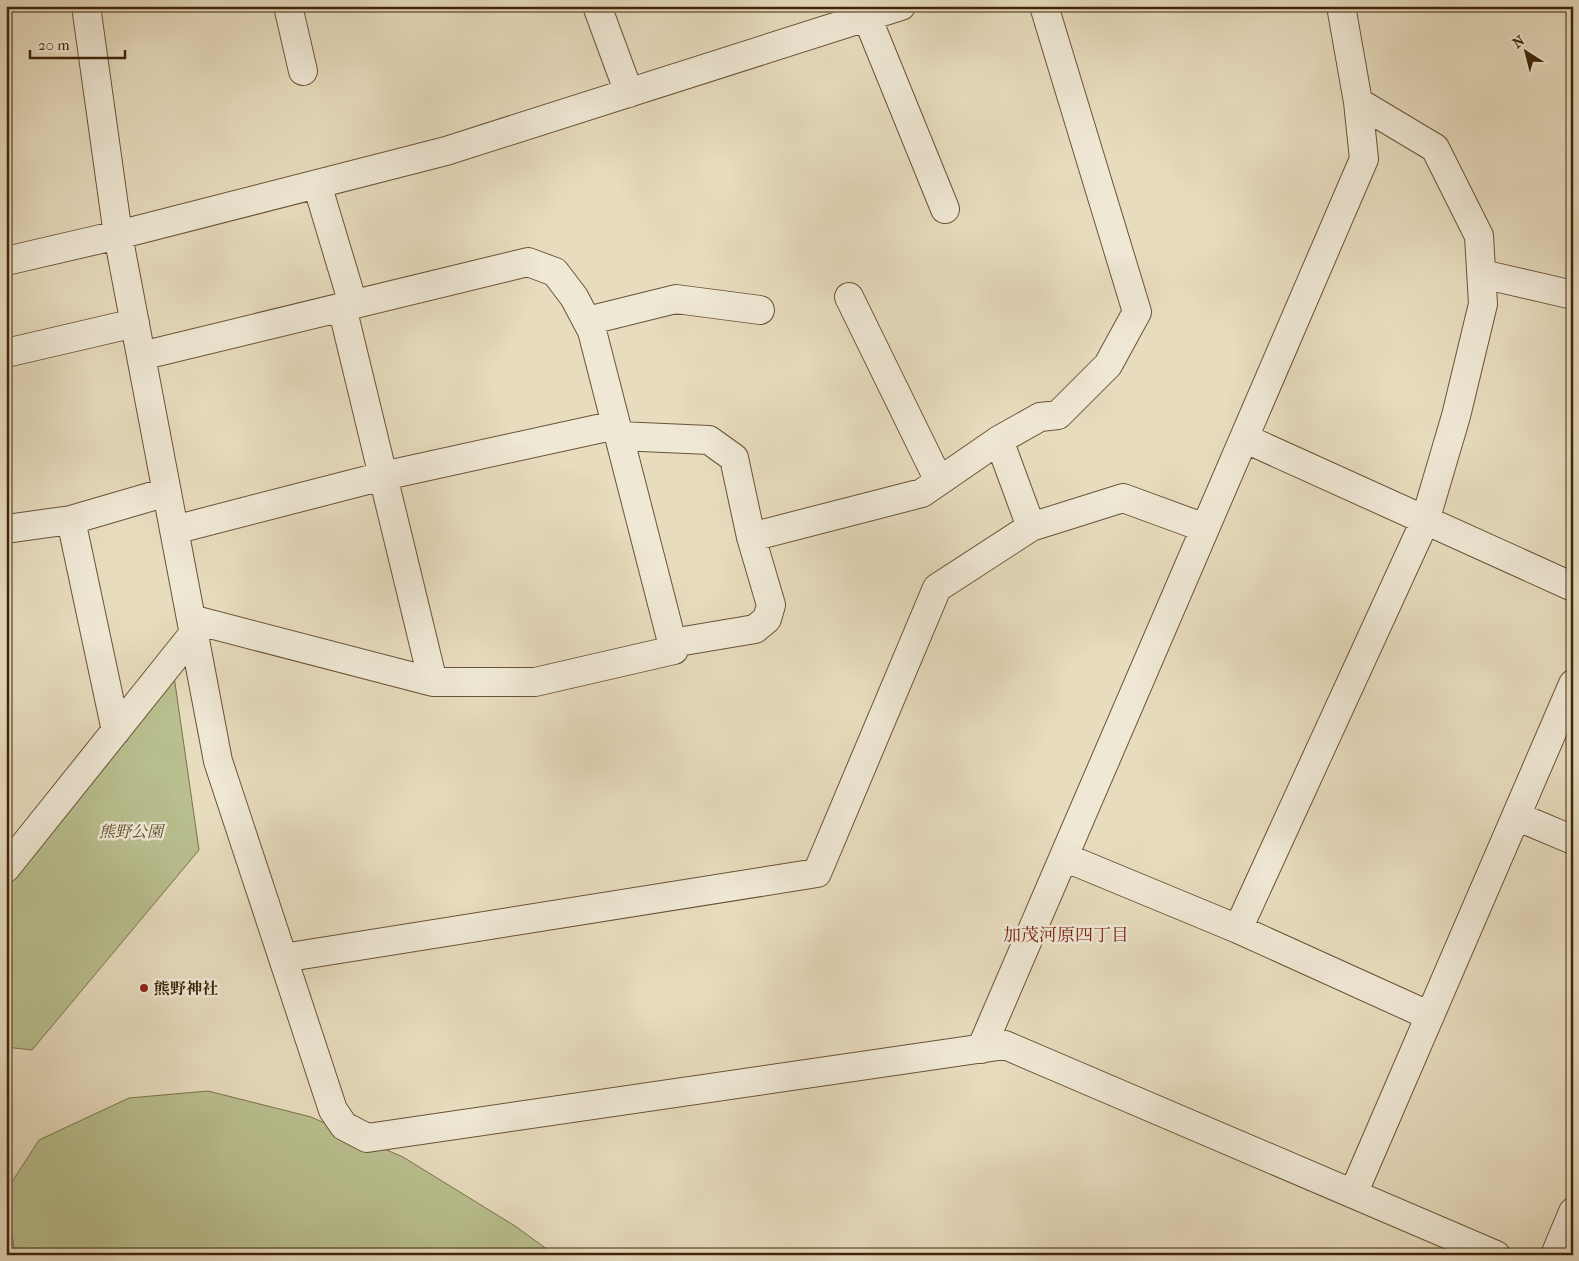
<svg xmlns="http://www.w3.org/2000/svg" width="1579" height="1261" font-family="'IM FELL French Canon','Noto Serif JP',serif">
<style>
.green{fill:#b9bf8f;stroke:#7c724c}
.lines{fill:none;stroke-linecap:round;stroke-linejoin:round}
.minor-casing{stroke:#6a5336;stroke-width:30}
.minor{stroke:#efe8d5;stroke-width:28}
.poi-dot{fill:#8f2418;stroke:#efe8d5;stroke-width:2}
.labels{text-anchor:middle;stroke-width:5;stroke-linejoin:round;paint-order:stroke}
.park-label{font-size:16px;font-style:italic;fill:#5e4c2a;stroke:#efe8d5}
.poi-label{font-size:16px;font-weight:bold;fill:#402509;stroke:#efe8d5;text-anchor:start}
.neighbourhood-label{font-size:18px;fill:#7a1f14;stroke:#efe8d5}
</style>
<rect width="100%" height="100%" fill="#e7dcbe"/>
<filter id="stains"><feTurbulence type="fractalNoise" baseFrequency=".004" numOctaves="4"/><feColorMatrix values="0 0 0 0 .2 0 0 0 0 .09 0 0 0 0 .02 0 0 0 .5 -.17"/></filter>
<radialGradient id="worn" r=".72"><stop offset=".6" stop-color="#630" stop-opacity="0"/><stop offset="1" stop-color="#630" stop-opacity=".3"/></radialGradient>
<!-- green -->
<path class="green" d="M174 676 199 850 32 1050 6 1047V885Z
M208 1091 311 1117 403 1157 515 1226 555 1255H15L6 1191 39 1140 129 1098Z"/>
<g class="lines">
<defs>
<path id="minor" d="M86 6 118 235 218 761 333 1110 344 1126 367 1138 1005 1045 1496 1255
M288 6 303 71
M597 6 629 93
M867 17 945 209
M317 184 353 304
M6 261 118 235 446 151 901 6
M1482 274 1573 295
M849 297 939 481
M342 307 433 682
M587 321 676 299 760 310
M6 353 135 323
M141 356 528 262 555 272 574 297 592 331 674 650 535 682H433L191 619
M619 436 709 440 734 458 751 537 771 605 767 619 755 629 672 643
M1244 438 1573 587
M999 440 1031 527
M71 520 116 731
M6 529 71 520 167 492
M174 530 383 476 616 425
M751 537 922 493 999 440 1040 417 1058 415 1108 365 1137 312 1044 6
M1516 816 1573 840
M1064 857 1238 929 1430 1016
M6 868 194 633
M1238 929 1425 521 1456 416 1483 304 1479 236 1435 148 1358 102
M283 958 817 873 937 588 1031 527 1123 498 1205 528
M981 1049 1364 159 1358 102 1341 6
M1353 1194 1573 684
M1555 1255 1573 1212"/>
</defs>
<!-- minor casing -->
<use href="#minor" class="minor-casing"/>
<!-- minor -->
<use href="#minor" class="minor"/>
</g>
<!-- markers -->
<circle class="poi-dot" cx="144" cy="988" r="5"/>
<g class="labels">
<!-- park labels -->
<g class="park-label">
<text x="131" y="837">熊野公園</text>
</g>
<!-- poi labels -->
<g class="poi-label">
<text x="154" y="994">熊野神社</text>
</g>
<!-- neighbourhood labels -->
<g class="neighbourhood-label">
<text x="1066" y="941">加茂河原四丁目</text>
</g>
</g>
<!-- margin -->
<rect width="1579" height="1261" fill="none" stroke="#e7dcbe" stroke-width="25"/>
<rect x="8" y="8" width="1564" height="1246" fill="none" stroke="#402509" stroke-width="2.5"/>
<rect x="12" y="12" width="1554" height="1236" fill="none" stroke="#402509"/>
<!-- north arrow -->
<g transform="translate(1526 52) rotate(324)" stroke="#efe8d5" stroke-width="4" paint-order="stroke">
<path d="M0-4L9 19L0 12L-9 19Z" fill="#402509"/>
<text y="-8" font-size="14" font-weight="bold" text-anchor="middle" fill="#402509">N</text>
</g>
<!-- scale -->
<path d="M30 50v8h95v-8" fill="none" stroke="#402509" stroke-width="2.5"/>
<text x="38" y="50" font-size="15" fill="#402509" stroke="#efe8d5" stroke-width="4" paint-order="stroke">20 m</text>
<rect width="100%" height="100%" filter="url(#stains)"/>
<rect width="100%" height="100%" fill="url(#worn)"/>
</svg>
